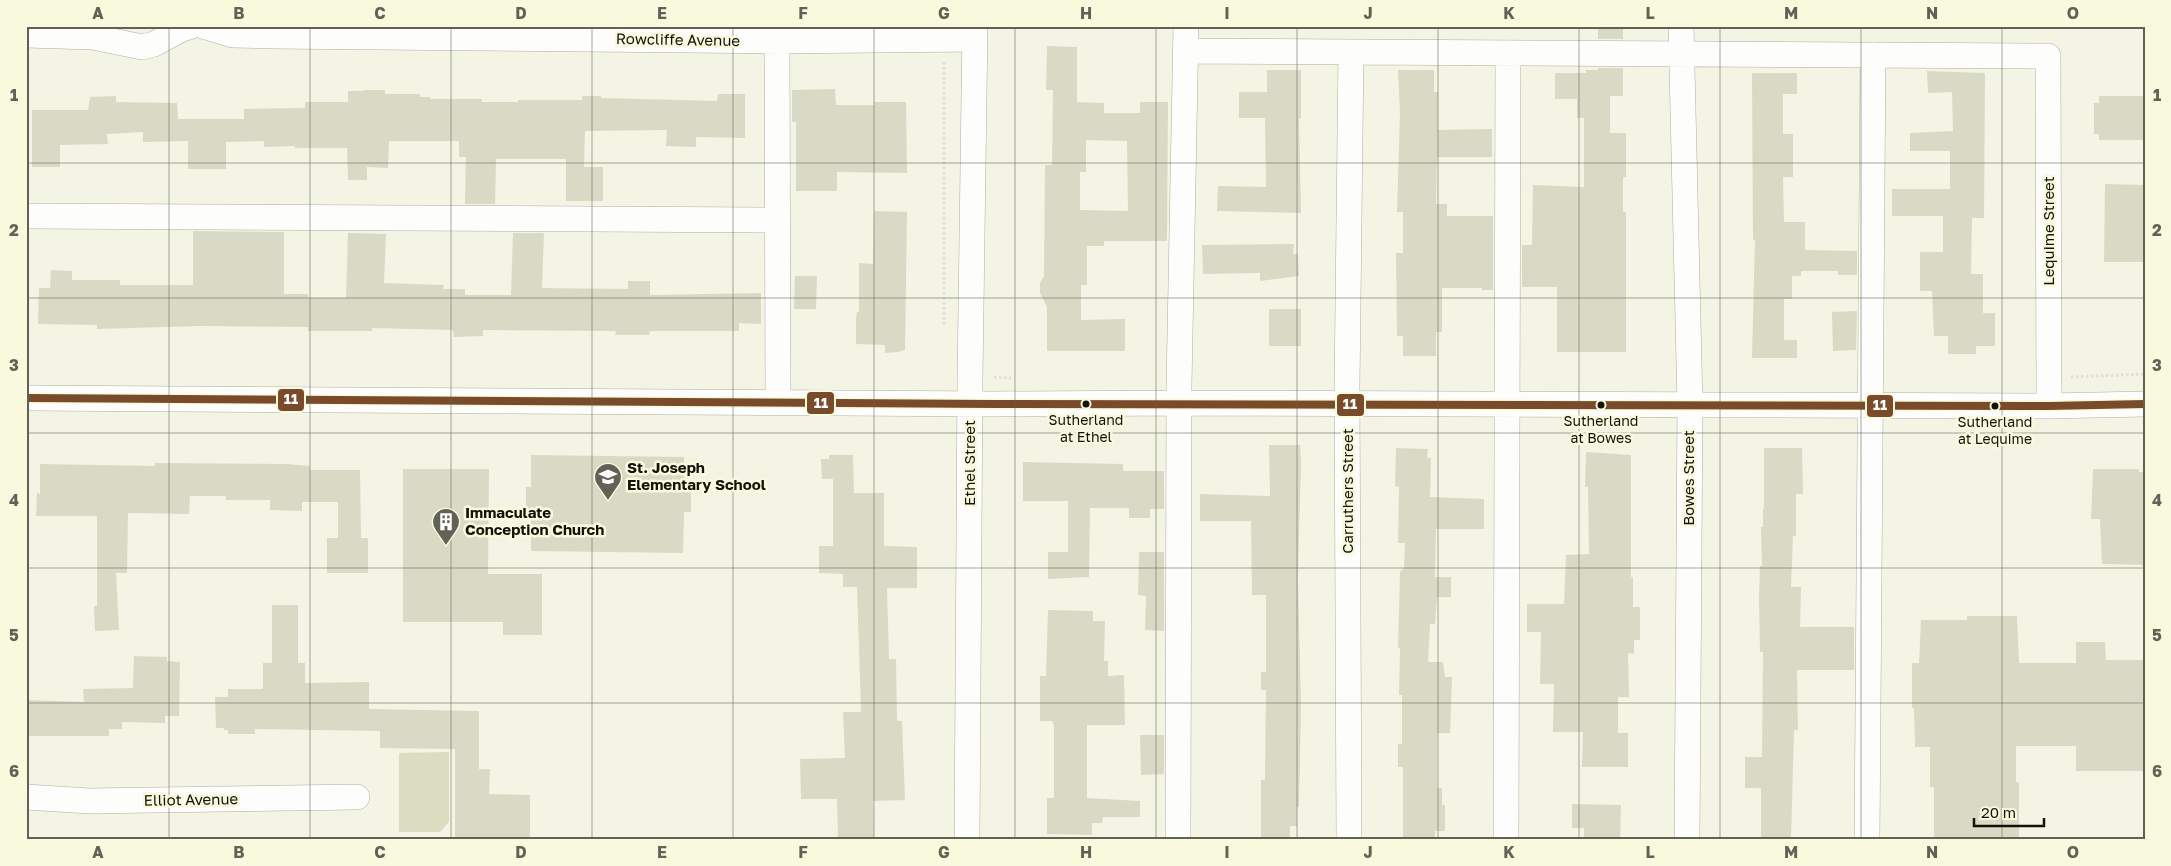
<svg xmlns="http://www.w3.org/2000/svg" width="2171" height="866" font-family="'Golos Text',sans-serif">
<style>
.green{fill:#dbdcc0}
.building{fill:#d9dac5;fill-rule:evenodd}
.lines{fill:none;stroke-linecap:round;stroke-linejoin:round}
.minor-casing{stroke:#aeafa2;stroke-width:26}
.path{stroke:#dfe0da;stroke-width:3;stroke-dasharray:2.5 2.5;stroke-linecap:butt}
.minor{stroke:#fdfdfb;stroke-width:25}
.bus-1-casing{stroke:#f9fadd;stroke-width:11}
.bus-1{stroke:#7a4b2a;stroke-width:8}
.grid{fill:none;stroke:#616255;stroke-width:1;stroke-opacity:0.55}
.bus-dot{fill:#121309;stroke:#f9fadd;stroke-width:2}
.labels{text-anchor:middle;stroke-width:5;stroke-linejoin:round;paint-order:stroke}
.bus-label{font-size:14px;fill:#121309;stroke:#f9fadd}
.street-label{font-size:15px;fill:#121309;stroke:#f9fadd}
.poi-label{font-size:15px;font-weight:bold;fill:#121309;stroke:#f9fadd;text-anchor:start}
.line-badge{stroke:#f9fadd;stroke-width:2}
.badge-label{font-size:14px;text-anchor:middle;font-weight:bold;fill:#fff}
.neatline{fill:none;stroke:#616255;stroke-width:2}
.grid-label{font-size:16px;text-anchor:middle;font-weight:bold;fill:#616255}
</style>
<rect width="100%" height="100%" fill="#f3f4e3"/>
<!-- green -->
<path class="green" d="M449 752V822L440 832H399V753Z"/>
<!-- building -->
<path class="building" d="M1598 26H1623V39H1598Z
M1047 46 1077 47V102L1104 103V113H1140V102H1168L1167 241H1104V246H1087V285H1081V320L1125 319V351H1047V307L1040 293V283L1044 276 1045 165H1052L1053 90H1046ZM1086 140 1127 141 1128 211 1080 210V172H1086Z
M1598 68H1623V96H1610V133H1626V177H1623V212H1626V352H1557V287H1522V245H1532L1533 185 1584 187V118H1577V99H1555V73H1586V70H1598Z
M1267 70H1301V118H1299L1301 213 1217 211 1218 186 1266 187 1265 118H1239V92H1267Z
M1398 70H1434V92H1438V130L1492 129V157H1437L1436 204H1447V216H1493V290H1482V288H1442V332H1436V356H1403V336H1397L1396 253H1403V212H1397L1400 112Z
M1927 71 1985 73 1984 218H1972L1971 274H1983V313H1995V346H1976V354H1948V336H1934L1932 291H1920V252H1943V216H1892V189H1950V151H1910V133L1953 131 1952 92 1928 93Z
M1752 73H1797V94H1783V134H1793V177H1783L1784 222H1805V250L1857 251V275H1838V271H1801V276H1792V299H1784V340H1797V358H1752L1755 240H1753Z
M835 89 836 105H874V102H906L907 173 837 172V191H796V122H792V90Z
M364 90H385V94H420V97H430V99H482V102H518V100H582V96H601V98L717 101 718 94H745V138L696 137V147L666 146 667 130 585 131 584 167H603V201H566V159H496L495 204H465L466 157H459V141H389L388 168 367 167V180H348L347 148H295V146L264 147V141L226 142V169H188V141L143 142V132L107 134 108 144 60 145V167H32V110H88L90 97 116 96V102L177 103 178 119H244V109L305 108V102H348V91H364Z
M2099 96H2145V140H2099V134H2094V103H2099Z
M2105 184 2145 185V262H2104Z
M874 211 907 212 905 350 898 352 885 353V345L856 344V319L857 312H859V263L873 264Z
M193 231 284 232V294H308V298H346L348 233 386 234 384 283 444 285 443 289H465V295H511L513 233H544L542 288 628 289V281H650V295L761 293V324L739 323V331H650L649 335H615L616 331 483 330V336L454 337 453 330 372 328V331H308V327L199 326 97 329V325L38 324 39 288H50L51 270 72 271V280H120V285H193Z
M1294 244 1293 254H1298L1299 276 1260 281V273L1203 274 1202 245Z
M795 276H817L816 309H794Z
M1269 309H1301V346H1269Z
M1857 311 1856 350 1833 351 1832 312Z
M1269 445H1300L1301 462 1298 577 1301 707 1299 807H1297V826H1290V838H1261V780H1265L1266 690H1261V672H1266V595H1252L1251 521H1200V494L1270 496Z
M1396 448 1428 449 1427 458H1431L1430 497 1484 499V529H1436L1435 577H1451V597H1437L1435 624H1430L1428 662H1443L1445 677H1452L1450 733H1437V788H1442V805H1445V831H1435V840H1403V767H1398V744H1402V695H1399L1400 648H1398L1400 572 1404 568 1405 543H1398L1399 487 1395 486Z
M1764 448H1802L1803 494H1796V536H1793L1791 587H1801L1800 627H1854V670H1797L1798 730H1794L1791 840H1761V788H1745V757H1762L1763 652H1760L1759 598 1760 566H1762L1761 527H1763V509H1764Z
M1586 452 1631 455V577H1633V607H1640V640H1634V654L1628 653 1629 697H1618V733H1628V767H1582L1583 732H1553L1554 684H1540L1541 632H1527V604H1564L1566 555 1589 554 1588 487H1585Z
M531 455 684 457V492H691V512H684L683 553 531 551V510H526V487H531Z
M829 455H853L854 493H884V546L917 547V588H887L889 659H896L897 721H902L905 800 873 801 874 840H838L837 799H801L800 759 845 758 843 712H861L857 587H843V574L819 573V546H833V479H822L821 459H829Z
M1023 462 1123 464V471H1164V509H1150V518H1129V508H1090L1089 577 1048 579V552H1068V501H1023Z
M155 463 287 464 310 466V470H360L361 538H368V573H327V538H338V502H302V511L270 510V500H226V496H190L189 514 128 513 127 573H116L119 630 95 631 94 606H97V516H36L37 493 40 494V464L155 466Z
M403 469H489L488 574H542V635H503V622H403Z
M2093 469H2139V472H2145V565L2102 564 2100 519H2091Z
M1139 552H1164V631L1145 630 1146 596 1138 595Z
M272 605H298V663H305V683L369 682V709L479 711V769H490L489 794 530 795V840H455V749L380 748V731L255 729V734H228V730H224V728H216L215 697H228V689H263V663H272Z
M1048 610 1093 611V621H1105L1104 661H1108V676L1124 675 1125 725H1087V798L1140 801V817H1103L1102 823H1092V835L1047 834V798H1054V725L1052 721H1040V676H1046Z
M1967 616H2017L2019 663H2076V642H2105L2106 660H2145V771H2076V746H2016V782L2019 783V840H1934V787H1930V747H1915L1914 708H1912V663H1919L1921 620H1967Z
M134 656 167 657V661L180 662 179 716H165V723L122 722V729H109V736H26V700L84 702 83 689 133 688Z
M1140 735H1164V774L1141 775Z
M1572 804 1621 805 1620 840H1584V828H1572Z"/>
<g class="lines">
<defs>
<path id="minor" d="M203 26 233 35 273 36 777 41 975 39
M1681 26 1690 405 1687 840
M26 35 93 37 142 47 154 44 182 29 192 26
M777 41 778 403
M1186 51 2048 56 2049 406
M26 216 778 220
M26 398 993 404 1179 403 2049 406 2145 404
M26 797 89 801 357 797
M1178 835 1179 386 1186 26
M967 840 970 378 975 26
M1349 840 1347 388 1351 52
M1506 840 1508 54
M1867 840 1873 55"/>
</defs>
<!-- minor casing -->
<use href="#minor" class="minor-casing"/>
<!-- path -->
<path class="path" d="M944 62V326
M994 377 1011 378
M2071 377 2145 374"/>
<!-- minor -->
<use href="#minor" class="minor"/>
<defs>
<path id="bus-1" d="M26 398 993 404 2049 406 2145 404"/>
</defs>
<!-- bus-1 casing -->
<use href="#bus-1" class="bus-1-casing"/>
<!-- bus-1 -->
<use href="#bus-1" class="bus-1"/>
</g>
<!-- grid -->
<path class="grid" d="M169 26V840M310 26V840M451 26V840M592 26V840M733 26V840M874 26V840M1015 26V840M1156 26V840M1297 26V840M1438 26V840M1579 26V840M1720 26V840M1861 26V840M2002 26V840M26 163H2145M26 298H2145M26 433H2145M26 568H2145M26 703H2145"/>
<!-- icons -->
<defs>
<symbol id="school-pin" viewBox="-11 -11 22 30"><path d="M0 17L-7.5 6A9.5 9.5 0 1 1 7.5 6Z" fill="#616255" stroke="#f9fadd"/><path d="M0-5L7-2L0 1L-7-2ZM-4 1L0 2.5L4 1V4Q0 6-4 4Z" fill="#fff"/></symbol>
<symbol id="building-pin" viewBox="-11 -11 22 30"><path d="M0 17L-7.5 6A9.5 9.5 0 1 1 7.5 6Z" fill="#616255" stroke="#f9fadd"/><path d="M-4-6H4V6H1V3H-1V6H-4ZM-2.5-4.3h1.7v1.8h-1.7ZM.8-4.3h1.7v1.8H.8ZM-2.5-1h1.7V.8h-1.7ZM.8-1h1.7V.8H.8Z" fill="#fff"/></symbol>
</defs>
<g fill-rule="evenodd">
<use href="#school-pin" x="592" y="461" width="32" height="43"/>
<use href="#building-pin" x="430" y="506" width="32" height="43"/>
</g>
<!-- markers -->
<g class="bus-dot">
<circle cx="1086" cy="404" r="4.5"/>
<circle cx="1601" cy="405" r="4.5"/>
<circle cx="1995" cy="406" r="4.5"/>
</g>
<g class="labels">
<!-- bus labels -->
<g class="bus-label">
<text x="1086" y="425">Sutherland<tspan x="1086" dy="17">at Ethel</tspan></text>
<text x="1601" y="426">Sutherland<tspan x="1601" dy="17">at Bowes</tspan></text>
<text x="1995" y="427">Sutherland<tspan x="1995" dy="17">at Lequime</tspan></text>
</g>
<!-- street labels -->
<g class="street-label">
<text transform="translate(678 40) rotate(1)" y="5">Rowcliffe Avenue</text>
<text transform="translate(2049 231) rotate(-90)" y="5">Lequime Street</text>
<text transform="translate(970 463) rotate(-90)" y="5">Ethel Street</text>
<text transform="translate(1689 478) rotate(-90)" y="5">Bowes Street</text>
<text transform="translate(1348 491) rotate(-90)" y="5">Carruthers Street</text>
<text transform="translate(191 800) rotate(-1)" y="5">Elliot Avenue</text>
</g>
<!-- poi labels -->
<g class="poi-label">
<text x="627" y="473">St. Joseph<tspan x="627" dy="17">Elementary School</tspan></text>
<text x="465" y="518">Immaculate<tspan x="465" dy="17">Conception Church</tspan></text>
</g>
</g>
<g class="line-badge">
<rect x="277" y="388" width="28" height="24" rx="5" fill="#7a4b2a"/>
<rect x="806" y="391" width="29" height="24" rx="5" fill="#7a4b2a"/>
<rect x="1336" y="393" width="29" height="24" rx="5" fill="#7a4b2a"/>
<rect x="1866" y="394" width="28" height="24" rx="5" fill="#7a4b2a"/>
</g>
<g class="badge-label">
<text x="291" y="404">11</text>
<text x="821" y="408">11</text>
<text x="1350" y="409">11</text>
<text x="1880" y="410">11</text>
</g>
<!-- border -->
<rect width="2171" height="866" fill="none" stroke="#f9fadd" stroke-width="55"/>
<!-- scale -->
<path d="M1974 818v8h70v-8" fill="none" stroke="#121309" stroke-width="2.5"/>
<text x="1981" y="818" font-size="15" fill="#121309" stroke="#f9fadd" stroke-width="4" paint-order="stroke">20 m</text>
<rect x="28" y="28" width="2116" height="810" class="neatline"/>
<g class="grid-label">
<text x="98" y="19">A</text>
<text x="239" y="19">B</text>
<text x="380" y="19">C</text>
<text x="521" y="19">D</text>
<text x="662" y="19">E</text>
<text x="803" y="19">F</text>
<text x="944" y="19">G</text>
<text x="1086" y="19">H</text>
<text x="1227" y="19">I</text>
<text x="1368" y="19">J</text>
<text x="1509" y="19">K</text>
<text x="1650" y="19">L</text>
<text x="1791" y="19">M</text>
<text x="1932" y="19">N</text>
<text x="2073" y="19">O</text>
<text x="14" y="101">1</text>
<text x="2157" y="101">1</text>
<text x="14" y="236">2</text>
<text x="2157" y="236">2</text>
<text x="14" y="371">3</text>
<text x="2157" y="371">3</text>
<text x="14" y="506">4</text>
<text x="2157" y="506">4</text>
<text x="14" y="641">5</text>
<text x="2157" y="641">5</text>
<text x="14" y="777">6</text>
<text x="2157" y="777">6</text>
<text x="98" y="858">A</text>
<text x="239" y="858">B</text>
<text x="380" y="858">C</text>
<text x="521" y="858">D</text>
<text x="662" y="858">E</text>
<text x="803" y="858">F</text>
<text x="944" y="858">G</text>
<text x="1086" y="858">H</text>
<text x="1227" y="858">I</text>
<text x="1368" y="858">J</text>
<text x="1509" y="858">K</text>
<text x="1650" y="858">L</text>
<text x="1791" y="858">M</text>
<text x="1932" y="858">N</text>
<text x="2073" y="858">O</text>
</g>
</svg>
